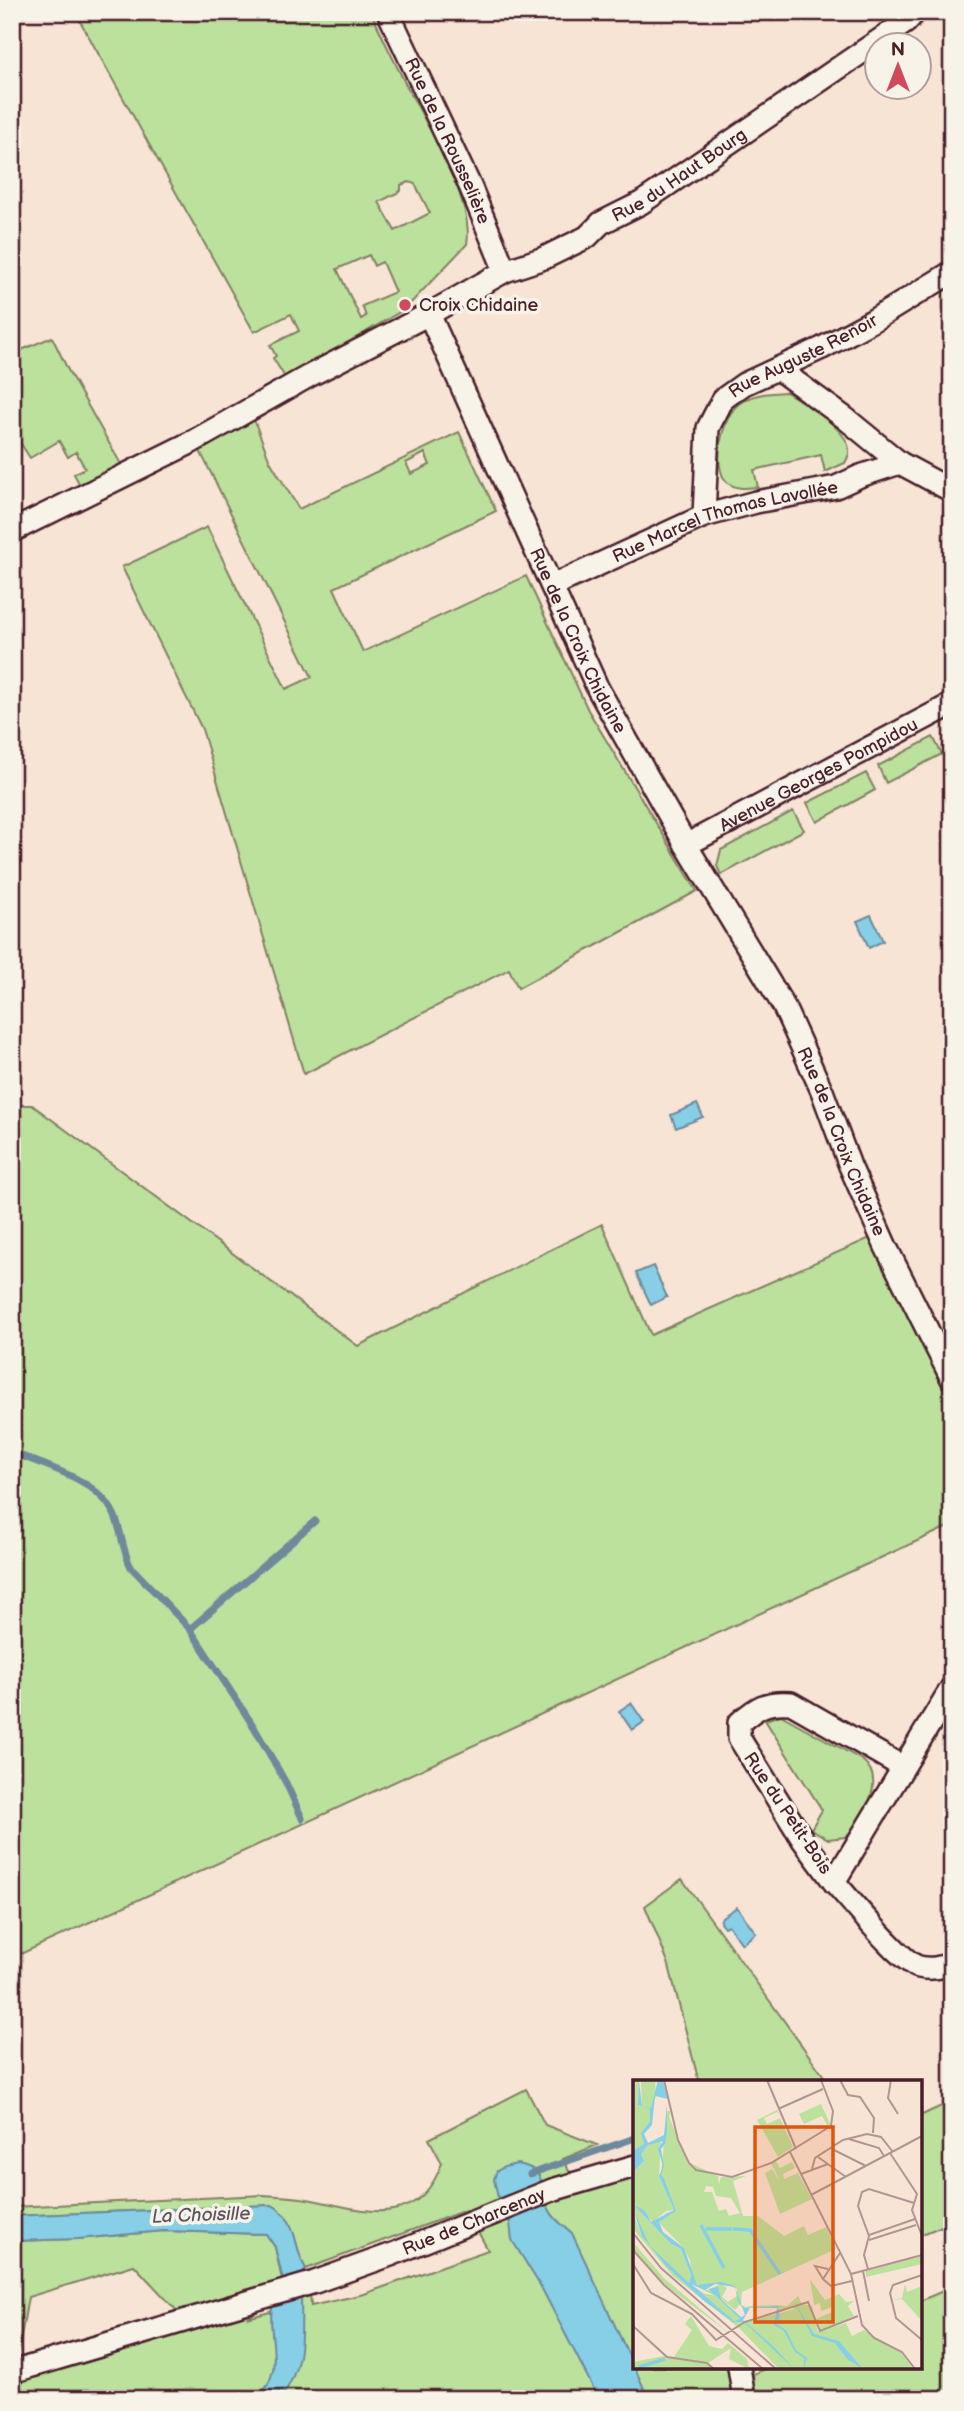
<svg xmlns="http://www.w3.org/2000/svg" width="964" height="2411" font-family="'Balsamiq Sans',sans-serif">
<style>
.green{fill:#bbe19c;stroke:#828064;stroke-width:2;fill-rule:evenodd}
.water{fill:#86cfe7;stroke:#6e899c;stroke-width:2}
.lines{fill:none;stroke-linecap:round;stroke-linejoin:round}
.stream{stroke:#6e899c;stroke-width:7}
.street-casing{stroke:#4a1f2b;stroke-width:26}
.street{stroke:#f7f3e8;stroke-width:21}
.poi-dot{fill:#d1495b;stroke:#f7f3e8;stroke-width:2.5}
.labels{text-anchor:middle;stroke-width:7;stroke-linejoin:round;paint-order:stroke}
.street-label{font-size:18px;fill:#4a1f2b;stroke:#f7f3e8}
.poi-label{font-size:18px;fill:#4a1f2b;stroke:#f7f3e8;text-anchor:start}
.water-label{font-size:19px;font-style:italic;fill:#5c5463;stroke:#f7f3e8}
.inset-river{fill:none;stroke:#86cfe7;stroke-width:3.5}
.inset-road{fill:none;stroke:#b29591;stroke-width:2}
.view{fill:#e0560e;fill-opacity:0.15;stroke:#e0560e;stroke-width:3.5}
.inset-edge{fill:none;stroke:#4a1f2b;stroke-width:3.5}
</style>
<rect width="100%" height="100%" fill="#f7e4d5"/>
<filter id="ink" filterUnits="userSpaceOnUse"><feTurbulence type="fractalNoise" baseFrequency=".0143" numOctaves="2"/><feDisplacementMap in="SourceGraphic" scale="14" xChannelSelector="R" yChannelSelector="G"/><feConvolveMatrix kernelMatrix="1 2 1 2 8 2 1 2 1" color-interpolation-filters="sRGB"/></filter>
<g filter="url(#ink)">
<!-- green -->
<path class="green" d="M75 12H371C382 36 394 61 406 85 426 123 475 202 467 244L408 306 406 301 401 303 403 310 286 379 273 358 276 356 270 345 299 331 291 314 254 332ZM409 182 415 184 430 213 395 231 379 202 401 191V185ZM369 255 374 266 382 262 395 292 362 306 366 316 361 319 337 269Z
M52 337 69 372 122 466 80 485 74 474 85 468 76 452 68 457 59 441 30 458 12 430V354Z
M786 392C803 402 851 431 849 452 849 456 847 459 845 463L825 472 821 455 754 470 758 487C747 488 735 490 727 482 711 467 722 415 740 403 755 393 769 393 786 392Z
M254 420 270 461 299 509 459 432 496 511 334 588 363 652 526 576 588 710 697 891 518 988 509 969 304 1074 202 729 122 567 207 527 286 689 312 677 199 449ZM425 453 430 465 411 474 406 463Z
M933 737 942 754 886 783 878 766Z
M866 773 875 790 817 822 807 803Z
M793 811 804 830 721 875 717 866 721 850Z
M12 1105H32L358 1346 602 1224 651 1335 870 1238 952 1406V1525L12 1958Z
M781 1715 862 1760C888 1780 863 1817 846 1837L828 1839 811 1829 822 1810 765 1720Z
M682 1879 828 2082H699L668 1962 645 1906Z
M526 2089 545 2125 597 2145 563 2159 581 2193 635 2178V2367H730L735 2399H12V2382C101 2361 188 2332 274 2300L247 2318 270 2312 310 2291 311 2306 364 2294 488 2250 466 2210 306 2269C292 2246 299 2220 272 2205L12 2216V2207L264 2195C278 2196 293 2196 307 2199 361 2209 417 2233 442 2163L429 2139Z
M952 2101V2222L920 2235V2116Z
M163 2231 266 2234 275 2247 282 2280 178 2312 134 2265 28 2297 17 2360 12 2361V2241L78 2239Z
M952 2287V2399H756L753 2374 769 2367H920V2301Z"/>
<!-- water -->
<path class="water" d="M871 915 883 941 869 948 857 921Z
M697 1104 703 1117 676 1128 671 1115Z
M653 1266 667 1297 651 1305 636 1273Z
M631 1703 644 1722 632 1730 619 1711Z
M737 1907 756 1933 742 1944 728 1925 724 1927 720 1922 722 1917Z
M517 2164C549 2169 539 2188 549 2209 554 2220 564 2226 572 2233L649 2399H599L541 2287 512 2240 510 2223 498 2198 494 2179 497 2171 504 2167Z
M272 2205C299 2220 292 2245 306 2269L300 2277 284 2284 275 2247 266 2234 163 2231 78 2239 12 2241V2216Z
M301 2291C301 2332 306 2365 280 2399H256C290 2369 263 2333 274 2300Z"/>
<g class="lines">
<!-- stream -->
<path class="stream" d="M12 1452C46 1467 97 1478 114 1514 122 1531 122 1550 131 1567L190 1629 254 1727 286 1783 302 1818
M190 1629 315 1521
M530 2174 635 2138"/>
<defs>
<g id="street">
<path id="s1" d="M388 12 470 186 505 271"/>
<path id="s2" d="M429 314 598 689 686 845 783 1005 822 1091 850 1166 886 1247 952 1379"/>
<path d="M778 369 845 418 900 463 952 491"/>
<path id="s3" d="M704 516 708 428 723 399 744 384 822 348 872 321 952 272"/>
<path id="s4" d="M12 531 190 443 309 376 429 314 505 271 544 258 587 237 601 223 641 203 906 22 915 12"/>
<path id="s5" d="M552 586 704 516 756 502 836 487 860 476 900 463"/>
<path id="s6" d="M686 845 952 704"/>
<path d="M952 1687 834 1882C850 1899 900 1962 919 1967 931 1970 941 1967 952 1964"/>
<path d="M834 1882 803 1840 739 1738V1723C757 1707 766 1701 791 1703L903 1767"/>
<path d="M739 2367 744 2399"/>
<path id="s7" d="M12 2372 315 2282 393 2254 552 2190 635 2166"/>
</g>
</defs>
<!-- street casing -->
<use href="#street" class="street-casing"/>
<!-- street -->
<use href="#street" class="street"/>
</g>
</g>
<!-- markers -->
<circle class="poi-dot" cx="405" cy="305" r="7"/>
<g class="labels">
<!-- street labels -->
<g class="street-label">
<text dy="6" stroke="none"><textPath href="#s1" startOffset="142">Rue de la Rousselière</textPath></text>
<text dy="6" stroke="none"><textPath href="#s4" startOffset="758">Rue du Haut Bourg</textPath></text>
<text dy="6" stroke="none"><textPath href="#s3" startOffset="212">Rue Auguste Renoir</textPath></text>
<text dy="6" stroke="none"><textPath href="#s5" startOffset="186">Rue Marcel Thomas Lavollée</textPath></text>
<text dy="6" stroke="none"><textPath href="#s2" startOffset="359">Rue de la Croix Chidaine</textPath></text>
<text dy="6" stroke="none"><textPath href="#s6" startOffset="150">Avenue Georges Pompidou</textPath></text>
<text dy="6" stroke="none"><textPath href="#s2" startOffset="926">Rue de la Croix Chidaine</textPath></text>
<text transform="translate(788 1813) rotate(56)" y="6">Rue du Petit-Bois</text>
<text dy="6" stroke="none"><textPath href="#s7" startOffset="486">Rue de Charcenay</textPath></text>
</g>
<!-- poi labels -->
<g class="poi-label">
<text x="419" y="311">Croix Chidaine</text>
</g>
<!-- water labels -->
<g class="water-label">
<text transform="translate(201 2214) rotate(-2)" y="7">La Choisille</text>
</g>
</g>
<!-- overview -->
<g transform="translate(633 2080)">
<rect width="289" height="289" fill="#f7e4d5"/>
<path d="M0 0H6L5 25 17 29V41L8 53 12 67 0 89ZM8 0H28L22 3 23 13 28 2 33 17 24 14 18 28 9 26ZM188 24 197 44 195 47 189 36 171 44 166 34ZM144 30 147 36 144 32 131 38 134 44 147 38 160 67 145 77 124 40ZM34 31H38L36 37 55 82 85 96 86 104 88 97 113 96 100 101 110 136H125L151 156 171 146 175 155 193 147 203 169 109 212 108 225 113 227 117 226 144 225 154 226 165 216 169 224 179 226 185 252 213 243 219 256 231 250 268 272 280 289H146L106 248 40 196 0 149V133L9 156 0 124 38 164 48 169 58 195 56 203 72 214 82 215 111 243 161 229 160 226 147 231 144 226 112 228 106 225 102 230 85 216 72 211 88 204 94 208 89 217 95 222 104 216V209L88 202 71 207 59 202 57 180 49 166 26 143 33 133 43 131 28 95ZM73 106 80 107 83 116 98 118 107 133 96 136 93 129 86 131 79 112H71ZM28 59 26 96 41 130 33 131 20 142 0 122V92L11 81 8 74 15 65ZM143 81 147 88 159 82 162 88 150 94 151 99 165 93 179 119 147 134 132 93 139 89 147 102 138 83ZM0 162 31 198 96 253 28 202 0 169ZM287 176 289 184 233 197V191ZM177 199 192 220 206 214 213 222 221 221 215 226 221 236 188 251 183 239 201 231 199 227 188 231 187 223 181 225ZM272 204 274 212 289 206V241L269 219 258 220 269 218ZM58 236 76 266 89 269 95 263 114 279 116 289 96 279 98 268 75 283 81 289H0V282L31 276 75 283 41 277 59 250 52 244Z" fill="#bbe19c" fill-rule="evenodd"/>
<path d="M6 0 9 26 18 28 25 0H30L35 19 22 16 19 45 11 54 15 63 31 55 34 24V52L32 64 28 69 31 86 28 95 31 98 43 131 26 142 30 152 51 168 64 205 88 202 102 206 105 222 112 228 145 226 147 236 144 244 153 250 163 270 174 278 171 289V278L162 272 151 251 141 245 144 228H117L110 240 141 267 161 289 111 242H100L71 221 33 186 9 156 0 129 17 166 56 203 58 195 48 169 38 164 0 124 12 131 18 142 41 130 26 96 30 86 25 69 30 61 15 65 8 74 11 81 0 92V71L11 64 8 53 17 41V29L5 25ZM58 204 82 215 107 239 101 241ZM82 204 102 207 112 235 108 237 88 219 85 207 76 209 80 213 72 210ZM162 223 181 254 206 261 230 289 214 279 202 263 179 256Z" fill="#86cfe7" fill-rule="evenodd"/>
<path class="inset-river" d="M68 145 91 188M73 149H99M100 149 117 150 147 194M6 287 32 279"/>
<path class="inset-road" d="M31 0 45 60 56 83 63 90 99 97 138 83 198 46 200 31 188 0M134 0 163 69M207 0 215 15 227 17 241 38 240 53M258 0 255 18 265 34M145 29 190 9M216 59 246 68 251 76M199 69 233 86M157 72 218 194 229 245 241 258 269 272 282 289M257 73 284 114 279 130 289 156M185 77 213 97M179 89 182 78 210 60 234 54 248 57 260 72M168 94 195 84M178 115 289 56M0 153 28 188 143 289M236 155 282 139M236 160 283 145M0 170 31 205 130 289M207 173 190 199 198 206 219 201M0 184 18 213 59 234 83 260 112 242 175 222 187 251 225 236M235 189 231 175 236 156 225 126 229 112 236 109 281 123M230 191 236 221M218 194 289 175M289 195 260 205 257 213 263 238 289 260M190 199 182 186 195 189M0 246 34 277 74 283 81 289"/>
<path class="view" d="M122 47H200V242H122Z"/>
<rect width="289" height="289" class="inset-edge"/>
</g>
<!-- margin -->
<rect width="964" height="2411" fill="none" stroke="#f7f3e8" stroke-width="42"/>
<rect x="21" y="21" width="922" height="2369" fill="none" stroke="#4a1f2b" stroke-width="2.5" filter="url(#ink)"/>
<!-- north arrow -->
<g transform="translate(898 66)"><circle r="33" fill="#f7f3e8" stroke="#b29e9c" stroke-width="2"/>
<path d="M0-5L12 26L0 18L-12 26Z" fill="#d1495b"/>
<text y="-10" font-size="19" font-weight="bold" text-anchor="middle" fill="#4a1f2b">N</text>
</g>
</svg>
